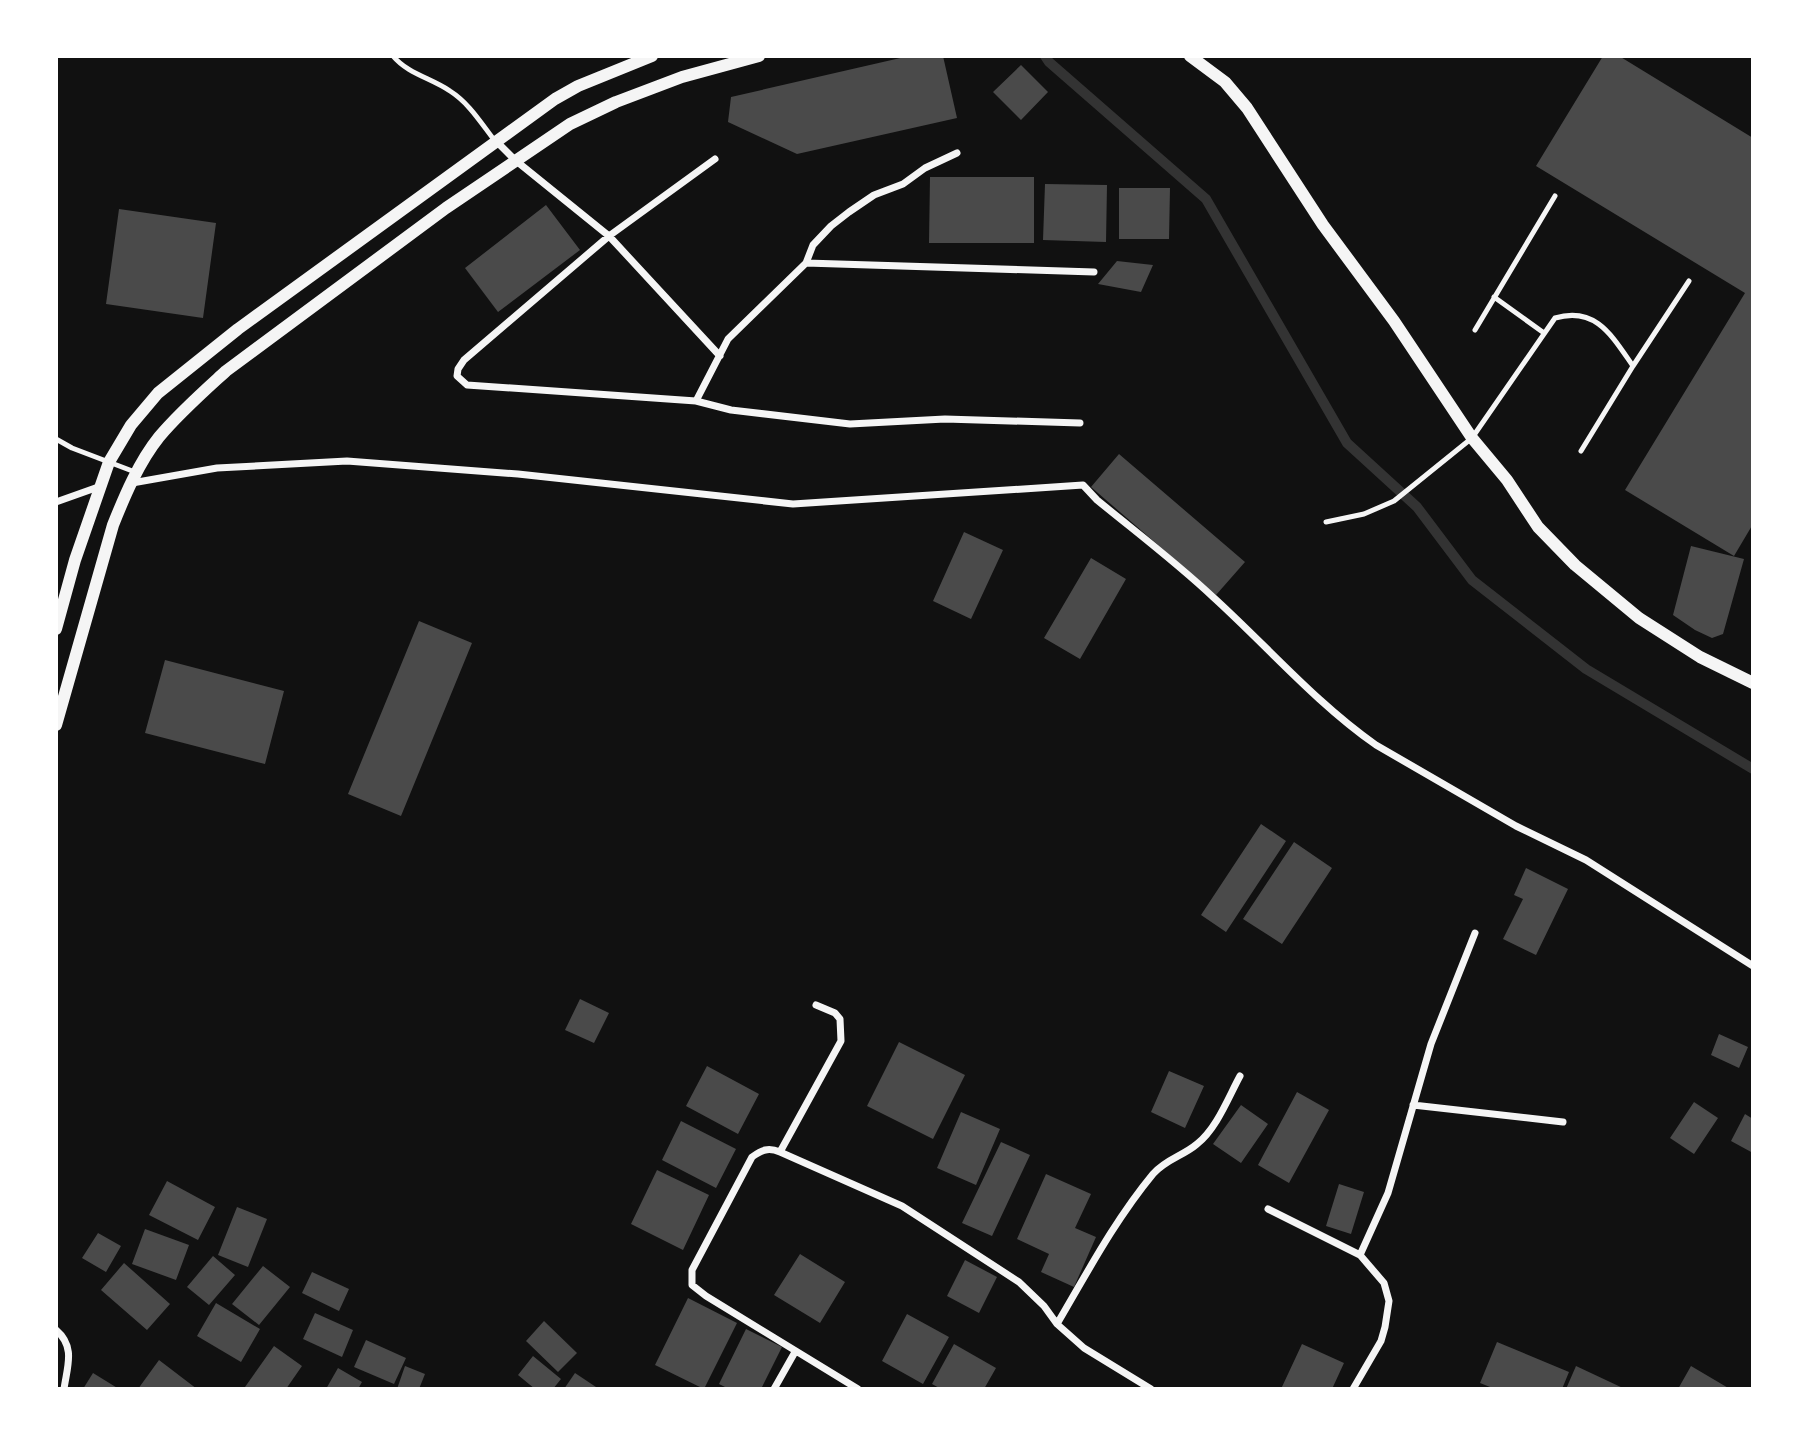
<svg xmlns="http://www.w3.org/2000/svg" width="1809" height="1445" font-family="Raleway,sans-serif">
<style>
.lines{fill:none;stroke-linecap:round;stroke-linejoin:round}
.stream{stroke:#333;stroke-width:10}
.building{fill:#4a4a4a}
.service{stroke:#f5f5f5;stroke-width:5}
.minor{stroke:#f5f5f5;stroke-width:7}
.tertiary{stroke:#f5f5f5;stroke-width:12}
</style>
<rect width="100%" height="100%" fill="#111"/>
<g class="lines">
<!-- stream -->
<path class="stream" d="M1045 56 1049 62 1206 199 1347 443 1417 507 1472 580 1586 669 1753 769"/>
</g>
<!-- building -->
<path class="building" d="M909 56H943L957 118 797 154 728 122 731 97Z
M1603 56H1619L1753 138V524L1734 556 1625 490 1745 293 1536 166Z
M1021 65 1048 92 1021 120 993 92Z
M930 177H1034V243H929Z
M1045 184 1107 185 1106 242 1043 240Z
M1119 188H1170L1169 239H1119Z
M546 205 580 250 498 312 465 268Z
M119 209 216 223 203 318 106 304Z
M1117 261 1153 265 1141 292 1098 284Z
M1119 454 1245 562 1216 595 1091 487Z
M964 532 1003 550 971 619 933 601Z
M1691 546 1744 559 1723 634 1712 638 1695 630 1673 615Z
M1091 558 1126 579 1080 659 1044 638Z
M419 621 472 643 401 816 348 794Z
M165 660 284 691 265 764 145 733Z
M1261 824 1286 841 1226 932 1201 915Z
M1294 842 1332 868 1282 944 1243 919Z
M1526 868 1568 889 1536 955 1503 939 1523 899 1514 895Z
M580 999 609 1013 594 1043 565 1030Z
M1719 1034 1748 1047 1739 1068 1711 1055Z
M899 1042 965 1075 933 1139 867 1106Z
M707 1066 759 1094 738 1134 686 1106Z
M1169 1071 1204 1086 1185 1128 1151 1112Z
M1297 1092 1329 1110 1289 1183 1258 1165Z
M1694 1102 1718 1118 1694 1154 1670 1138Z
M1241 1105 1268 1124 1241 1163 1213 1144Z
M961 1112 1000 1129 976 1185 937 1168Z
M1745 1114 1753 1119V1153L1731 1141Z
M681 1121 736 1149 716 1188 662 1160Z
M1001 1142 1030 1155 992 1236 962 1223Z
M657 1170 709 1195 683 1250 631 1224Z
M1046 1174 1091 1194 1075 1228 1096 1237 1074 1287 1041 1272 1049 1254 1017 1239Z
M167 1181 215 1207 198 1240 149 1215Z
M1339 1184 1364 1192 1351 1234 1326 1226Z
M237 1207 267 1219 248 1267 218 1255Z
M145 1229 189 1245 176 1280 132 1264Z
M98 1233 121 1246 106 1272 82 1258Z
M800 1254 845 1282 820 1323 774 1295Z
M213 1256 235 1275 209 1305 187 1287Z
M965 1260 997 1277 979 1313 947 1296Z
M124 1263 170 1304 147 1330 101 1290Z
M263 1266 290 1287 259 1325 232 1304Z
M312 1272 349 1289 339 1311 302 1293Z
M688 1298 737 1323 704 1389 655 1365Z
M216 1303 260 1329 241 1362 197 1336Z
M315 1313 353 1330 342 1357 303 1339Z
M907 1314 949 1337 923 1384 882 1361Z
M544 1321 577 1353 558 1372 526 1341Z
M746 1329 782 1347 761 1389H729L719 1384Z
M366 1340 406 1358 394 1384 354 1367Z
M1497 1342 1569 1372 1562 1389H1495L1480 1383Z
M954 1344 996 1368 984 1389H941L932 1384Z
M1302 1344 1344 1363 1332 1389H1281Z
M274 1346 302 1366 286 1389H248L245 1387Z
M533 1356 561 1379 553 1389H535L518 1375Z
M159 1360 197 1389H138Z
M405 1366 425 1374 419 1389H397Z
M1576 1366 1625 1389H1566Z
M1691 1366 1730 1389H1678Z
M338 1368 362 1382 358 1389H326Z
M93 1373 119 1389H83Z
M575 1373 599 1389H564Z"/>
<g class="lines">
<!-- service -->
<path class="service" d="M393 56C408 74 431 78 450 91 469 103 481 123 495 141
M1494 297 1544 333
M1475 330 1555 196
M1633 366 1689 281
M56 439 72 448 135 472
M1326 522 1364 514 1394 501 1472 438 1555 318C1596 306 1612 336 1633 366L1581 451"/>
<!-- minor -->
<path class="minor" d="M496 141 515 160 609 236 720 356
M715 159 609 236 464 360 458 369 457 376 467 385 696 401 731 410 850 424 945 419 1080 423
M806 263 813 245 831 226 849 212 874 195 903 184 925 168 957 153
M696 401 728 339 806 263 1094 272
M132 483 217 468 347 461 518 474 793 504 1083 485 1097 500C1136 532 1177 563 1213 597 1267 646 1316 703 1376 745L1516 826 1586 860 1753 966
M56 502 101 486
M1413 1105 1563 1122
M780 1152 841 1041 840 1019 835 1013 816 1005
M1268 1209 1360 1255 1384 1283 1389 1301 1385 1327 1381 1341 1353 1389
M1360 1255 1388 1193 1431 1044 1475 933
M1057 1324C1087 1273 1115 1220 1153 1174 1166 1159 1183 1156 1197 1144 1217 1128 1228 1098 1240 1076
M56 1330C76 1347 67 1367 64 1389
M774 1389 795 1352
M858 1389 706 1296 692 1285V1270L752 1157C762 1150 768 1147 780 1152L902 1206 1019 1282 1044 1306 1057 1324 1084 1348 1151 1389"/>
<!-- tertiary -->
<path class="tertiary" d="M1190 56 1225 82 1247 108 1323 225 1394 321 1472 438 1507 480 1538 527 1575 565 1639 618 1700 657 1753 683
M56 629 75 560 109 462 131 425 158 393 238 329 555 99 578 86 652 56
M56 725 113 525C125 495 139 462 159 437 179 413 203 392 226 371L446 208 570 124 616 102 682 77 759 56"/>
</g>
<!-- border -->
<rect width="1809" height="1445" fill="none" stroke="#ffffff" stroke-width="116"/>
</svg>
